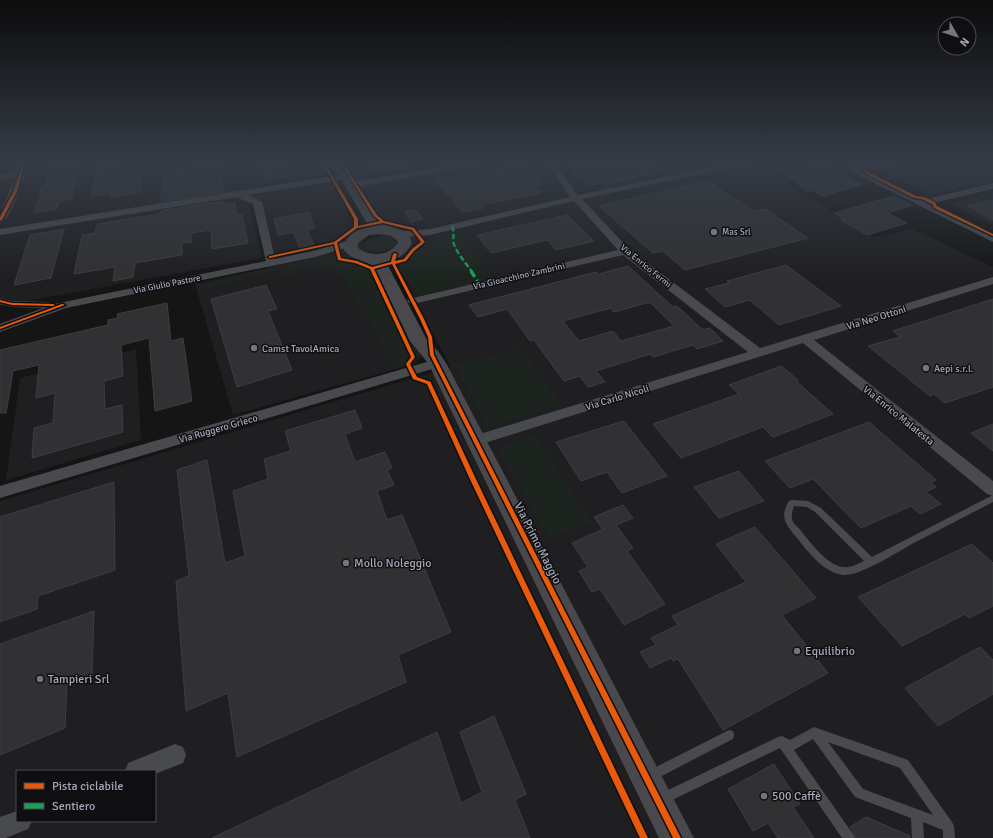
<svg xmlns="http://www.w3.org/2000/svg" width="993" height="838" font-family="Signika,sans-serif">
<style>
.built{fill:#1f1f21;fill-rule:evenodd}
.green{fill:#1d241f}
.building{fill:#313133;stroke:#3d3e42;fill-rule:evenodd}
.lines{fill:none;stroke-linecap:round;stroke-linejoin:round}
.lane{fill:#494a4e;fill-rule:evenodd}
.street{fill:#494a4e;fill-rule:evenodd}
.secondary{fill:#48484d;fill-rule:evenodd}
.quiet-far1{stroke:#1a9f57;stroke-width:2.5;stroke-dasharray:5.5 2.5;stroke-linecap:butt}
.quiet{stroke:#1a9f57;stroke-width:3.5;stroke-dasharray:7 3.5;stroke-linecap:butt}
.cycleway-casing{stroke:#0f0f11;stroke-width:3}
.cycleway{fill:#e8590c;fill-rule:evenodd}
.poi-dot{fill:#73757f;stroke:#0f0f11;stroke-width:1.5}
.labels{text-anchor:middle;stroke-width:3;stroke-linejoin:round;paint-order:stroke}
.far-poi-label{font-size:9px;fill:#a5a9b8;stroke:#0f0f11;text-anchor:start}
.far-street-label{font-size:9px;fill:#a5a9b8;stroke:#0f0f11}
.street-label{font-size:10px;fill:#a5a9b8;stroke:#0f0f11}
.poi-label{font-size:10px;fill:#a5a9b8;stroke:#0f0f11;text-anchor:start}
.near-street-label{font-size:12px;fill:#a5a9b8;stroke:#0f0f11}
.near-poi-label{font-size:12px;fill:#a5a9b8;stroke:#0f0f11;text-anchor:start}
</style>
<rect width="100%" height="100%" fill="#151515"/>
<!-- built -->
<path class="built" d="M0 162H766H763L799 192 875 237 912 229 993 267V838H0V501L451 367 346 172 245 189 262 258 0 306ZM17 771H155V821H17Z
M332 182 422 355 414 364 233 415 195 284 269 268 250 195Z
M993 192V225L947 203Z
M136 349 141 440 6 480 20 378Z"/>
<!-- green -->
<path class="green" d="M913 162H993V182L931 195 877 169Z
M459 231 494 278 418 297 396 261 418 242Z
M381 236 389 237 395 241 394 246C386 253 368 257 363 245L367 239Z
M342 255 351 256 376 265 421 353 418 357 411 362 396 366 337 269 331 270C321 264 308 262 297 270 289 275 294 276 282 279L278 270 207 289 206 282 316 259 318 257Z
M522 348 561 405 488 428 455 365Z
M535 434 592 523 550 539 497 447Z"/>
<!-- building -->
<path class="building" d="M52 162H81L71 199 59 201 57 209 34 213 42 186H45Z
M98 162H120L118 177 142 173 140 192 111 197V193L91 196Z
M261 162H283L288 177 266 180Z
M366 162H408V167L374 173Z
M569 162H651L664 171 609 183 607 182 589 185 571 171 575 170Z
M806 162H828L861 185 823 196 812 190 807 191 779 169 811 166Z
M220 163 223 192 161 202 163 171Z
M522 164 543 184 535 186 542 193 480 205 483 208 462 212 435 179 454 176 456 177Z
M707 181 755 211 765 209 808 238 685 270 663 251 653 253 599 206Z
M894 196 913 205 888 213 907 223 867 235 841 220 844 219 834 213Z
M993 200V220L967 206Z
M224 201V205L235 203 237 215 242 214 248 243 212 249 211 230 191 233V242L182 243V255L135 263 133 277 113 281 115 267 74 274 82 235 95 233 97 224 160 214 161 211Z
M416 210 423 219 411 222 405 212Z
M309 212 315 228 307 230 314 245 300 248 293 232 278 235 274 219Z
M567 215 594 241 556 250 547 240 491 253 477 235Z
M64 229 51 278 14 285 30 235Z
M786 265 841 306 779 325 750 300 725 307 705 289 729 283 727 281Z
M628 266 673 307 677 306 703 330 710 328 723 341 697 349 693 345 653 357 650 354 596 371 605 382 588 387 580 376 564 381 534 340 530 341 507 309 478 317 469 305 596 272 599 274ZM646 303H651L674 326 621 341 613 331 579 341 563 321 611 308 614 312Z
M266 285 277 309 268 311 292 370 237 387 211 299Z
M993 299V387L945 403 934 394 930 396 868 346 900 337 893 331Z
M167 303 171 341 183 338 192 401 155 411 149 338 121 345 123 376 104 381 105 409 122 405 123 432 32 458 34 428 53 423 55 393 36 398 39 365 13 371 6 413H0V350L108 325V320L118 318 117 314Z
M781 366 798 380 796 381 833 414 773 437 763 427 681 458 653 424 739 394 729 385Z
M355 410 362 428 345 434 355 462 385 452 392 468 387 470 394 485 377 491 387 520 402 515 451 632 398 655 406 682 237 757 228 693 186 711 176 581 189 576 177 470 207 460 225 563 245 556 233 491 268 479 264 459 291 451 285 431Z
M624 421 667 476 622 493 607 472 581 481 556 442Z
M869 422 936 480 931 482 936 487 926 492 941 504 920 514 911 506 861 528 813 479 790 488 765 461Z
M993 424V451L971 433Z
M739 471 764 501 719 518 694 487Z
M114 482 115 570 38 596 37 609 0 622V517Z
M623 505 633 518 616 525 633 548 627 551 665 604 624 625 600 589 592 592 579 571 588 567 572 543 603 529 594 517Z
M755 527 816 598 782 615 828 673 723 730 678 659 673 661 671 658 650 668 640 652 656 645 651 638 678 625 672 616 746 582 716 544Z
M972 544 993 563V606L969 618 965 614 902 646 858 597Z
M94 611 92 674 67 683 65 728 0 755V644Z
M980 647 993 660V694L938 726 905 688Z
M494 716 526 794 515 800 530 838H212L437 732 461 803 482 792 460 732Z
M774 764 800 804 793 807 814 838H778L768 823 753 831 728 789Z
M866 817 910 836V838H856L850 827Z"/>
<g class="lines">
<!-- lane -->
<path class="lane" d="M993 495V502C966 516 939 530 912 544 898 552 858 577 843 575 823 572 809 553 797 538 786 525 779 517 789 501L792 500 808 501 821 508 872 557ZM794 506 807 507 815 512 864 561C858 564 851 568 843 567 827 565 811 543 801 531 799 528 795 525 793 522 791 517 792 511 794 506Z
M814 727 908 760 952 822 954 826 955 838H943V830L923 822 924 838H912L911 818 855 797 813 739 794 750 853 834 855 838H842L780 748 668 802 664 804 660 802 658 798 660 794 778 737 782 736 790 740ZM828 742 900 768 933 815 863 789Z
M729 730 733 731 734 735 733 739 656 779 652 780 648 779 647 775 648 771Z"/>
<!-- street -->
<path class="street" d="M20 162H28C25 174 12 220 0 223 0 206 10 193 15 177L0 181V175L17 171Z
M470 162H487L483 164 351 188 347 185 351 182Z
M546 162H554L578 195 738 162H764L760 164 739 166 582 199 629 249 760 348 993 277V284L814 340 993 481V496L987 494 803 343 475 446 470 445 468 441 470 437 748 352 623 255 413 304 409 303 407 301 409 299 618 250 574 201 430 235 404 237 392 234 390 232 395 229 404 231 430 229 570 197Z
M845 162H853L858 167 888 162H903L899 164 865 171 922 200 993 183V189L929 204 993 235V242L862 177 849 169Z
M337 175 341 178 340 180 248 195 262 202 275 259 313 251 351 240 356 243 355 245 315 257 66 308 0 332V324L43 308 12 307 0 304V298L12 301 49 302 54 304 266 261 253 204 236 197 0 235V229Z
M437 359 442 360 443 363 442 366 0 498V486Z
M175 744 183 747 186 755 183 763 155 774V771H125L128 763Z
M17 811V821H32L28 829 6 838H0V817Z"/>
<!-- secondary -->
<path class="secondary" d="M331 162H343L379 221C390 229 409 227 412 243 406 254 399 259 386 262L426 338 438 351 446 363 694 838H659L428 363 410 341 375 268C366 259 352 261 344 250 344 235 356 230 369 227ZM382 234 391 236 397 240 398 243C389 256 370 257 358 248V243L369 235Z"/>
<!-- quiet-far1 -->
<path class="quiet-far1" d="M452 226C455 234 453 235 453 241 455 251 466 263 472 272"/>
<!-- quiet -->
<path class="quiet" d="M471 271 480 285"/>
<defs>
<path id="cycleway" d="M23 162H25L17 192 2 220 0 221V217L13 192Z
M322 162H324L358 219V226L380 221 374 216 340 162H342L377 215 384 221 414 228 425 242 414 251 406 261 395 264 424 319 432 337 434 355 681 838H673L430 355 428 337 420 319 392 264 374 269 415 357 410 364 417 377 431 382V383L474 475 648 838H640L468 475 427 384 413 379 406 364 411 357 370 269 355 263 338 260 334 244 270 258 268 257 270 256 334 242 354 227V219ZM383 223 412 230 421 242 412 249 404 259 395 261 397 254 395 253 393 254 391 262 372 267 357 261 341 258 337 243 357 228Z
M855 162H857L870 173 916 196 924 197 935 202 937 206 993 234V236L934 208 932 204 922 199 914 198 868 175Z
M0 300 12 303 53 304 55 305 53 306 12 305 0 302Z
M62 304H63L65 305 0 329V327Z"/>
</defs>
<!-- cycleway casing -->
<use href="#cycleway" class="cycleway-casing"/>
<!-- cycleway -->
<use href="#cycleway" class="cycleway"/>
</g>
<!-- sky -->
<linearGradient id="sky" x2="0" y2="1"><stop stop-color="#0c0c0c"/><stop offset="0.58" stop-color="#353b46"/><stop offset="1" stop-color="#353b46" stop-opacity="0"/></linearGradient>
<rect width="993" height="279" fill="url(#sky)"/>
<!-- markers -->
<g class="poi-dot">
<circle cx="714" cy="232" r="4"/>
<circle cx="254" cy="348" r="4"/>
<circle cx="926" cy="368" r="4"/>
<circle cx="346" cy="563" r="4"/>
<circle cx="797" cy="651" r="4"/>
<circle cx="40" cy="679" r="4"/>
<circle cx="764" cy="796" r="4"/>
</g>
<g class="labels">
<!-- far-poi labels -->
<g class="far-poi-label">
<text x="722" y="235">Mas Srl</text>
</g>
<!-- far-street labels -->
<g class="far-street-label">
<text transform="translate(646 266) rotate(39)" y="3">Via Enrico Fermi</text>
<text transform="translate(519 276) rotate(-13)" y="3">Via Gioacchino Zambrini</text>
<text transform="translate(167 284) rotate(-11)" y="3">Via Giulio Pastore</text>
</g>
<!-- street labels -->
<g class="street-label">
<text transform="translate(876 317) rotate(-17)" y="4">Via Neo Ottoni</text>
<text transform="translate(617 397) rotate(-17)" y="4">Via Carlo Nicoli</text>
<text transform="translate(899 415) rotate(39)" y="4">Via Enrico Malatesta</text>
<text transform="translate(218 428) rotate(-16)" y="4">Via Ruggero Grieco</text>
</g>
<!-- poi labels -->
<g class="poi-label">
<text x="262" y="352">Camst TavolAmica</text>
<text x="934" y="372">Aepi s.r.l.</text>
</g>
<!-- near-street labels -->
<g class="near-street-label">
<text transform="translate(538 543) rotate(63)" y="4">Via Primo Maggio</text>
</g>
<!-- near-poi labels -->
<g class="near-poi-label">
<text x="354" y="567">Mollo Noleggio</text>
<text x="805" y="655">Equilibrio</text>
<text x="48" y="683">Tampieri Srl</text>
<text x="772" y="800">500 Caffè</text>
</g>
</g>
<!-- legend -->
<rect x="16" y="770" width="140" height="52" fill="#0f0f11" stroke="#4b4d54"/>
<rect x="24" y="783" width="20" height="6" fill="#e8590c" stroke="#4b4d54"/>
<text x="52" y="790" font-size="12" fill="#a5a9b8">Pista ciclabile</text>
<rect x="24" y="803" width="20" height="6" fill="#1a9f57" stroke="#4b4d54"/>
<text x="52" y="810" font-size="12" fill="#a5a9b8">Sentiero</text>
<!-- north arrow -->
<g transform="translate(957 36) rotate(129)"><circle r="19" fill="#0f0f11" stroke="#4b4d54"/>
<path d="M0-3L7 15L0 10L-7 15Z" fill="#73757f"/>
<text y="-6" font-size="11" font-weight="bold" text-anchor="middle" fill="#a5a9b8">N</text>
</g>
</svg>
